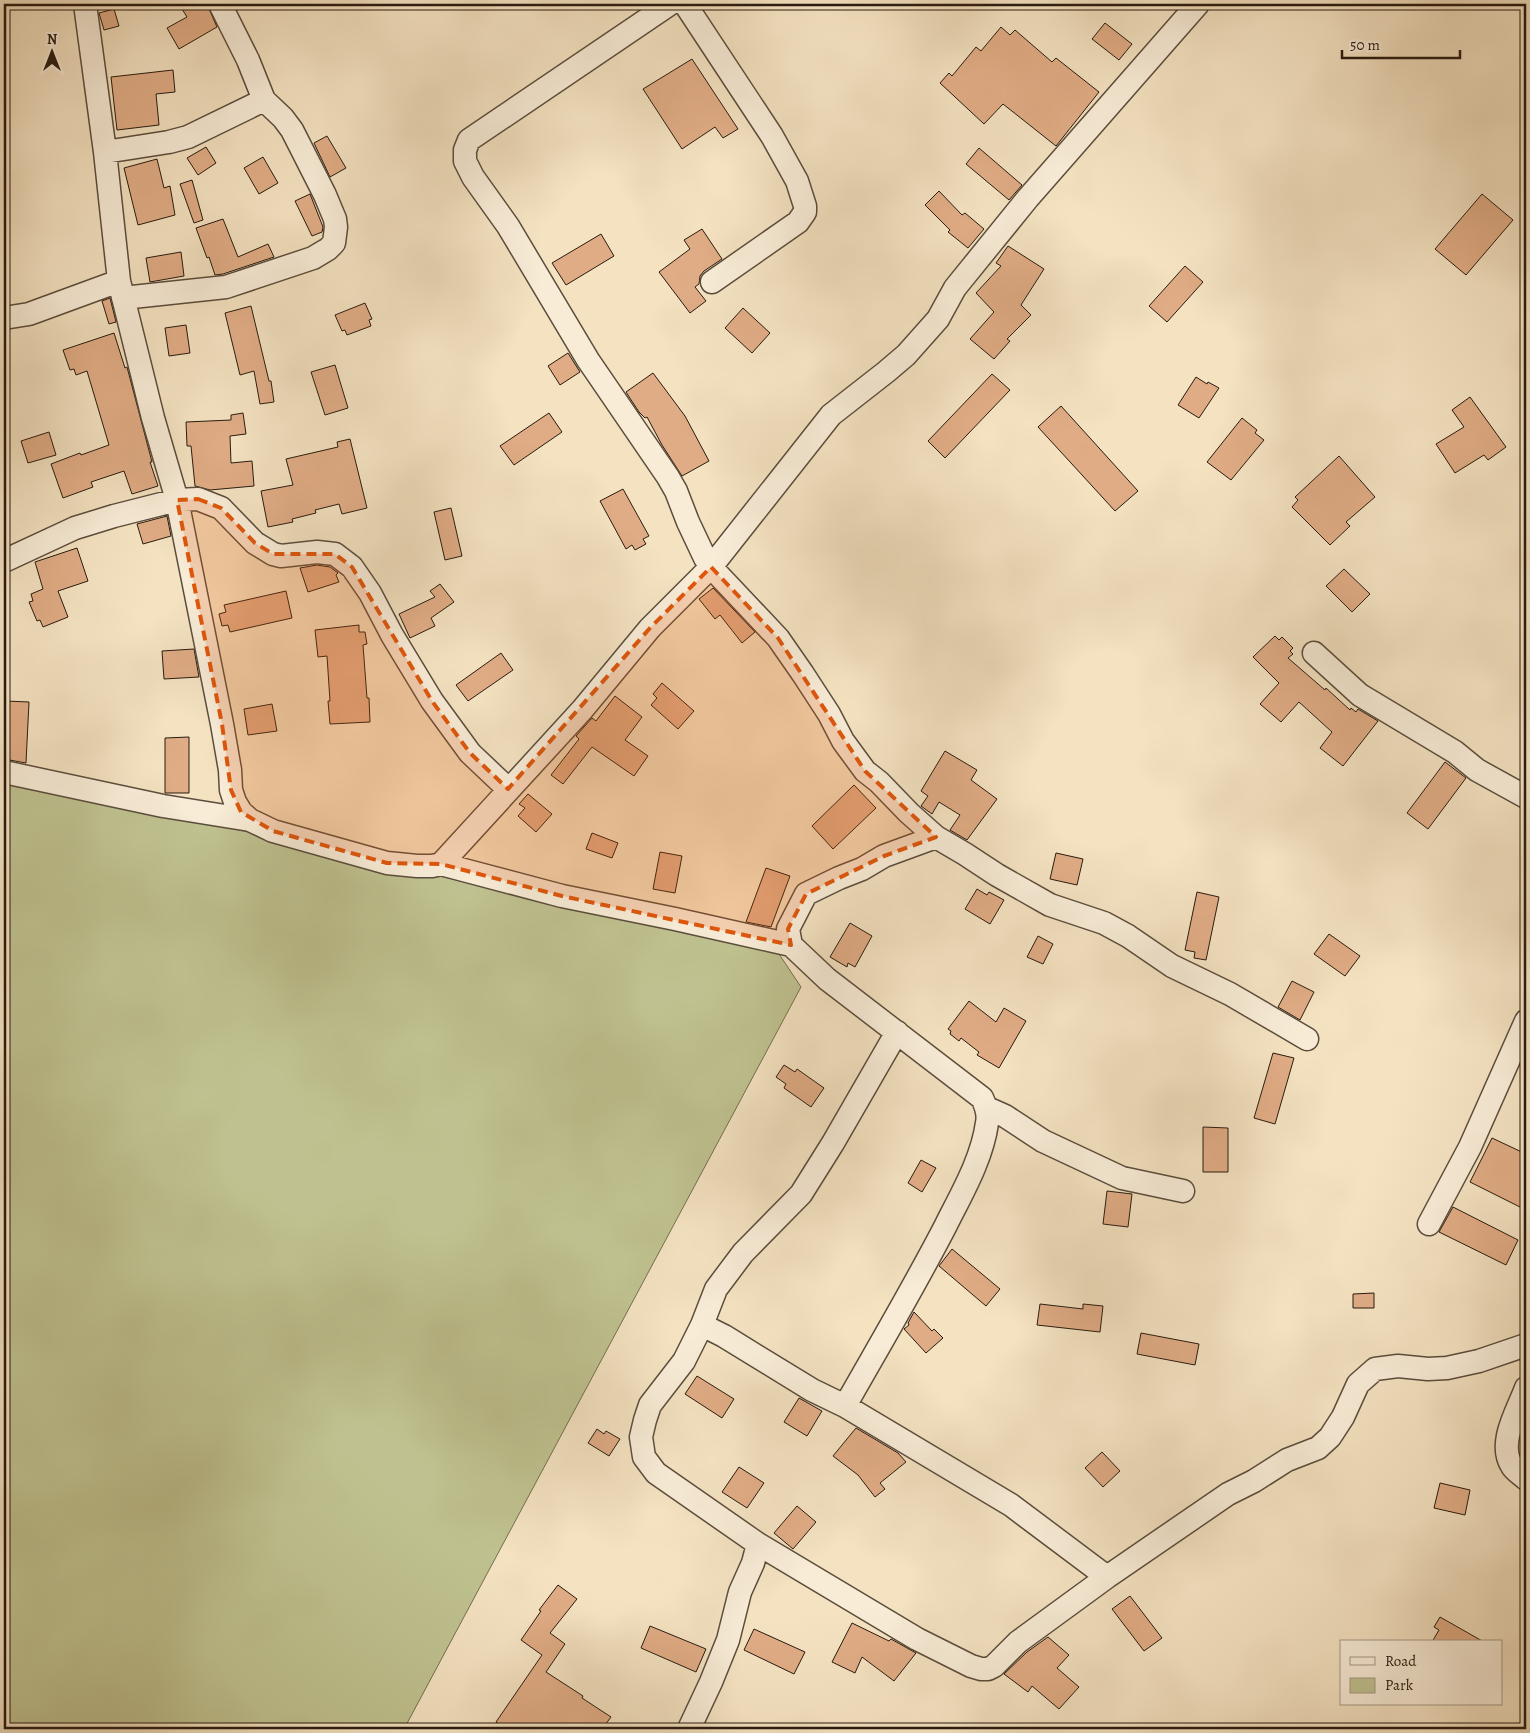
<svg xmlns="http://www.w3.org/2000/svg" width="1530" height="1733" font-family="Alegreya,serif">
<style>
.green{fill:#bfc290;stroke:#746e50}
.building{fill:#e0ac85;stroke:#281b10}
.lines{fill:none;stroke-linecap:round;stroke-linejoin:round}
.minor-casing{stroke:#5b4d3c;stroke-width:25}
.minor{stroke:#f8ecd7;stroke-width:22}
.marked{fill:#de560c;fill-opacity:0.2;stroke:#de560c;stroke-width:4;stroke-dasharray:10 6;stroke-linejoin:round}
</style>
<rect width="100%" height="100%" fill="#f4e2c1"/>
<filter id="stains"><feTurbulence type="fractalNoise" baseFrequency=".004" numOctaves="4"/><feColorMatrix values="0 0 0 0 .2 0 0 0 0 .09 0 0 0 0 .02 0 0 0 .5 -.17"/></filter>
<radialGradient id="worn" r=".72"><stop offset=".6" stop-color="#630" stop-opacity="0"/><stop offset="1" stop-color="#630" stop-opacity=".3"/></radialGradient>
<!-- green -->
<path class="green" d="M4 776 779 954 801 987 404 1729H4Z"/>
<!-- building -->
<path class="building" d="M179 4H207L217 27 179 49 167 28 187 17Z
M114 9 119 26 104 30 99 13Z
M1105 23 1132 44 1119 60 1092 39Z
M1001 27 1010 35 1015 30 1052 62 1056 58 1099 92 1056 146 1003 104 984 124 940 83 949 73 952 76 976 47 981 51Z
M692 59 738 129 723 138 715 127 682 149 643 89Z
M173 70 175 92 156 94 159 125 117 130 111 77Z
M327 136 346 168 330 177 314 143Z
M206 147 216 163 198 175 187 158Z
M979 148 1022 185 1009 200 966 164Z
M263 157 278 183 259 194 244 168Z
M157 159 164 188 170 186 175 215 138 225 124 168Z
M192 180 203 220 194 223 180 184Z
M939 191 962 215 965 213 984 229 968 248 948 232 950 230 925 205Z
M310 194 323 227 322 232 312 236 295 201Z
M1482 194 1513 220 1466 275 1435 249Z
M223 219 238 257 268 244 274 257 223 274 215 275 209 257 207 258 196 228Z
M702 229 722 259 704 271 700 276 699 284 695 287 706 301 690 313 659 272 690 249 684 240Z
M601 234 614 256 566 285 552 263Z
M1008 246 1044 269 1021 305 1031 315 1007 339 1010 341 994 359 970 339 994 312 976 293 1001 266 996 263Z
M181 252 184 276 150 282 146 258Z
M1185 266 1203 282 1167 322 1149 306Z
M110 298 116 322 109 324 102 301Z
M365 303 372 319 369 320 371 326 347 335 345 330 342 331 335 315Z
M251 306 269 381H271L274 402 260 404 254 371 240 375 225 313Z
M743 308 770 333 752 353 725 328Z
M186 325 190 353 169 356 165 328Z
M114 333 125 368 127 367 152 462H150L158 486 132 494 124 471 91 482 93 487 63 498 51 464 80 453 81 455 109 445 87 371 76 375 74 369 70 370 63 350Z
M568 353 580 372 560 385 548 366Z
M335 365 348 408 325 415 311 372Z
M653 373 685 416 709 461 682 476 662 445 647 417 645 418 639 412 626 392Z
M992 374 1010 390 945 458 928 441Z
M1196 377 1207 384 1208 382 1219 388 1199 418 1178 405Z
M1470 397 1506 447 1488 460 1484 455 1455 473 1436 444 1464 427 1452 410Z
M1061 406 1138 491 1115 511 1038 427Z
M243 413 246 434 230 436 231 463 252 461 254 486 210 490 195 486 191 446H187L186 422 231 420V415Z
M549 413 562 432 514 465 500 446Z
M1242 418 1257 430 1255 433 1264 440 1231 480 1207 462Z
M49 432 56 455 28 463 21 441Z
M350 439 367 508 342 514 339 504 315 510 316 513 292 519 293 522 268 527 261 491 293 485 286 459 338 447 337 442Z
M1339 456 1375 497 1346 522 1350 526 1330 545 1292 507 1298 500 1295 497Z
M623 489 649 536 643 539 646 544 635 550 632 545 626 549 600 501Z
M451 508 462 556 445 560 434 512Z
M167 516 171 536 143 544 137 524Z
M77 548 88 581 58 591 68 617 43 627 40 620 37 621 29 602 33 601 31 594 43 589 35 562Z
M317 565 330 567 338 573 336 575 339 582 308 592 300 568Z
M1344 569 1370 594 1352 612 1326 586Z
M440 584 454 602 431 618 435 626 410 638 399 614 435 597 430 591Z
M713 588 755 632 742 643 720 615 715 619 699 599Z
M286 591 292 618 230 632 228 625 222 626 219 614 226 612 224 605Z
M359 625V632H365L367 644 363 645 367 698H369L370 722 330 724 328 701H330L327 656 318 657 315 630Z
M1275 636 1279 640 1282 637 1293 648 1290 651 1293 654 1288 658 1325 690 1326 688 1350 710 1351 708 1356 712 1358 709 1378 721 1343 766 1320 748 1332 732 1299 702 1281 722 1260 704 1279 683 1253 657Z
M194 649 199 677 164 679 162 651Z
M501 653 513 670 468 701 456 685Z
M662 683 694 711 678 729 651 705 657 698 653 694Z
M615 696 642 717 625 740 648 756 634 776 592 747 563 784 551 775 579 739 576 736 592 718 596 721Z
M5 701 29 702 26 763 4 759Z
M272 704 277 731 248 735 244 709Z
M189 737V793H165V738Z
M945 751 977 770 971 780 997 799 967 840 950 830 960 815 939 802 932 814 921 806 928 796 921 791Z
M1445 762 1466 778 1428 829 1407 813Z
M854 785 876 808 833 849 812 826Z
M528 794 552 814 536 832 518 816 525 808 519 804Z
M592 833 618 843 612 858 586 849Z
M660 852 682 856 675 893 653 889Z
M1056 853 1083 859 1077 885 1050 879Z
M766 868 790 876 771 927 746 922Z
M977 889 987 895 989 892 1004 900 990 924 965 909Z
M1197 892 1219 897 1206 960 1194 958 1195 952 1185 950Z
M850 923 872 936 855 967 848 963 847 967 830 957Z
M1329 934 1360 956 1345 976 1314 954Z
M1038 936 1053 944 1043 964 1027 957Z
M1292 981 1314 992 1300 1020 1278 1007Z
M969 1001 996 1022 1004 1008 1026 1021 999 1068 977 1055 979 1052 961 1038 959 1041 950 1034 951 1031 948 1029Z
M1273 1053 1294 1058 1275 1124 1254 1118Z
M784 1065 795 1072 797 1069 824 1088 811 1107 784 1088 786 1084 776 1077Z
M1203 1127 1228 1128V1172H1203Z
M1492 1138 1526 1154V1210L1470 1182Z
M921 1160 936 1168 922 1192 908 1183Z
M1107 1191 1132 1194 1128 1227 1103 1224Z
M1453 1207 1518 1240 1506 1265 1439 1232Z
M952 1249 1000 1289 986 1306 939 1266Z
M1374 1293V1308H1353V1294Z
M1040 1304 1083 1309V1304L1103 1306 1100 1332 1037 1325Z
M914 1312 932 1331 934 1329 943 1338 926 1353 904 1329 909 1325 908 1323Z
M1141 1333 1199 1344 1195 1365 1137 1354Z
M697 1376 734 1399 722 1418 685 1394Z
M799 1398 822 1411 807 1436 784 1422Z
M856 1428 898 1453 906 1462 880 1483 885 1489 875 1497 858 1475 833 1456Z
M597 1429 604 1434 606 1431 620 1439 609 1456 588 1443Z
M1102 1452 1120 1471 1103 1487 1085 1468Z
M739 1467 764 1483 747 1508 722 1492Z
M1440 1483 1470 1490 1465 1515 1434 1508Z
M797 1506 816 1522 793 1549 774 1533Z
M558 1585 577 1599 550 1633 565 1644 546 1672 583 1696 582 1698 611 1717 602 1729H506L496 1722 542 1655 521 1640 541 1611 539 1610Z
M1130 1596 1162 1638 1144 1651 1112 1609Z
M1440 1617 1484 1642H1432L1439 1630 1434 1627Z
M852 1623 889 1641 891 1639 916 1653 894 1681 862 1657 855 1673 832 1662Z
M650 1626 706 1649 696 1672 641 1648Z
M754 1629 805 1652 794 1674 744 1650Z
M1048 1637 1069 1655 1057 1668 1079 1687 1059 1709 1032 1686 1028 1692 1004 1674 1027 1652Z"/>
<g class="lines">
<defs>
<path id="minor" d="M85 4 105 152 119 281 153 418 177 500 222 724 230 770 231 790 235 802 241 812 250 820 273 831 387 863 417 866H432L441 864 582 710 650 628 711 567 831 415 886 372 906 355 938 319 955 288 1028 198 1198 4
M670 4 469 140 465 150V161L473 177 508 226 588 360 668 477 676 491 688 522 705 558 711 567 778 638 803 674 829 714 843 741 865 771 879 782 909 813 936 837 965 854 997 875 1050 905 1104 923 1128 936 1172 966 1230 994 1307 1039
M685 4 772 136 797 181 805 206V212L798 222 712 282
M105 152 169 142 188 137 264 100
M123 298 226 287 313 258 328 249 334 243 336 227 335 219 325 195 292 130 283 118 264 100 248 60 220 4
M4 318 29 314 119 281
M4 561 75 528 114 516 177 500 198 499 221 508 255 543 273 554 281 556 317 552 335 554 352 567 370 593 392 635 432 701 470 753 508 789
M1314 653 1360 695 1455 752 1477 770 1526 797
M4 772 163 806 250 820
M441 864 562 896 675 919 791 945
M987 1108 1005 1116 1043 1141 1122 1178 1183 1191
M1429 1224 1470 1147 1526 1021
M702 1325 716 1289 743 1253 801 1194 833 1143 897 1032
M1526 1388C1518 1410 1497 1443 1512 1466 1515 1471 1522 1475 1526 1479
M845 1406 1011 1505 1107 1577
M758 1544 917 1639 971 1666 981 1669H988L994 1666 1018 1642 1107 1577 1228 1494 1254 1481 1287 1460 1318 1448 1330 1437 1343 1417 1358 1384 1375 1369 1398 1366 1428 1369 1447 1368 1479 1361 1526 1345
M689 1729 711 1682 728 1640 740 1592 753 1563 758 1544 656 1473 644 1457 641 1437 645 1420 650 1405 684 1361 702 1325 724 1336 812 1390 845 1406C879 1346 914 1287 946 1225 962 1193 982 1159 987 1123 989 1114 986 1106 982 1098L827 979 791 945 788 929 806 894 839 878 862 869 884 856 936 837"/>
</defs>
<!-- minor casing -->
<use href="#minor" class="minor-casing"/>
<!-- minor -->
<use href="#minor" class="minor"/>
</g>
<!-- marked area -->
<path class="marked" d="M198 499 221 508 255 543 273 554H335L352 567 432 701 470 753 508 789 650 628 711 567 778 638 865 771 936 837 884 856 806 894 788 929 791 945 562 896 441 864 387 863 273 831 241 812 231 790 222 724 177 500Z"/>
<!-- margin -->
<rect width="1530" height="1733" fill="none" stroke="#f4e2c1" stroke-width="20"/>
<rect x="5" y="5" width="1520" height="1723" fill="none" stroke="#281b10" stroke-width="2.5"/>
<rect x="10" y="10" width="1510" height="1713" fill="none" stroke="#281b10"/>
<!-- legend -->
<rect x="1340" y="1640" width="162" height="65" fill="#f8ecd7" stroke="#a59887"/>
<rect x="1350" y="1657" width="25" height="8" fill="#f8ecd7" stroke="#a59887"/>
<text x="1385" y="1666" font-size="15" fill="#281b10">Road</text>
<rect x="1350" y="1678" width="25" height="15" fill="#bfc290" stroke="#a59887"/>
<text x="1385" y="1690" font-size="15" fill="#281b10">Park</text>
<!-- north arrow -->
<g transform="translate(52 52)" stroke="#f8ecd7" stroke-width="4" paint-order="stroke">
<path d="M0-4L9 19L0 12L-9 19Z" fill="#281b10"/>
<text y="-8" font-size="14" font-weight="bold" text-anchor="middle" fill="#281b10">N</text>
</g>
<!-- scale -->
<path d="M1342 50v8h118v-8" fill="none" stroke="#281b10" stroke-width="2.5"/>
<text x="1350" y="50" font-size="15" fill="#281b10" stroke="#f8ecd7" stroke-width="4" paint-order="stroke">50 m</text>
<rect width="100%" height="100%" filter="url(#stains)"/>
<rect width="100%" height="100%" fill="url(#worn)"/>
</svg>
